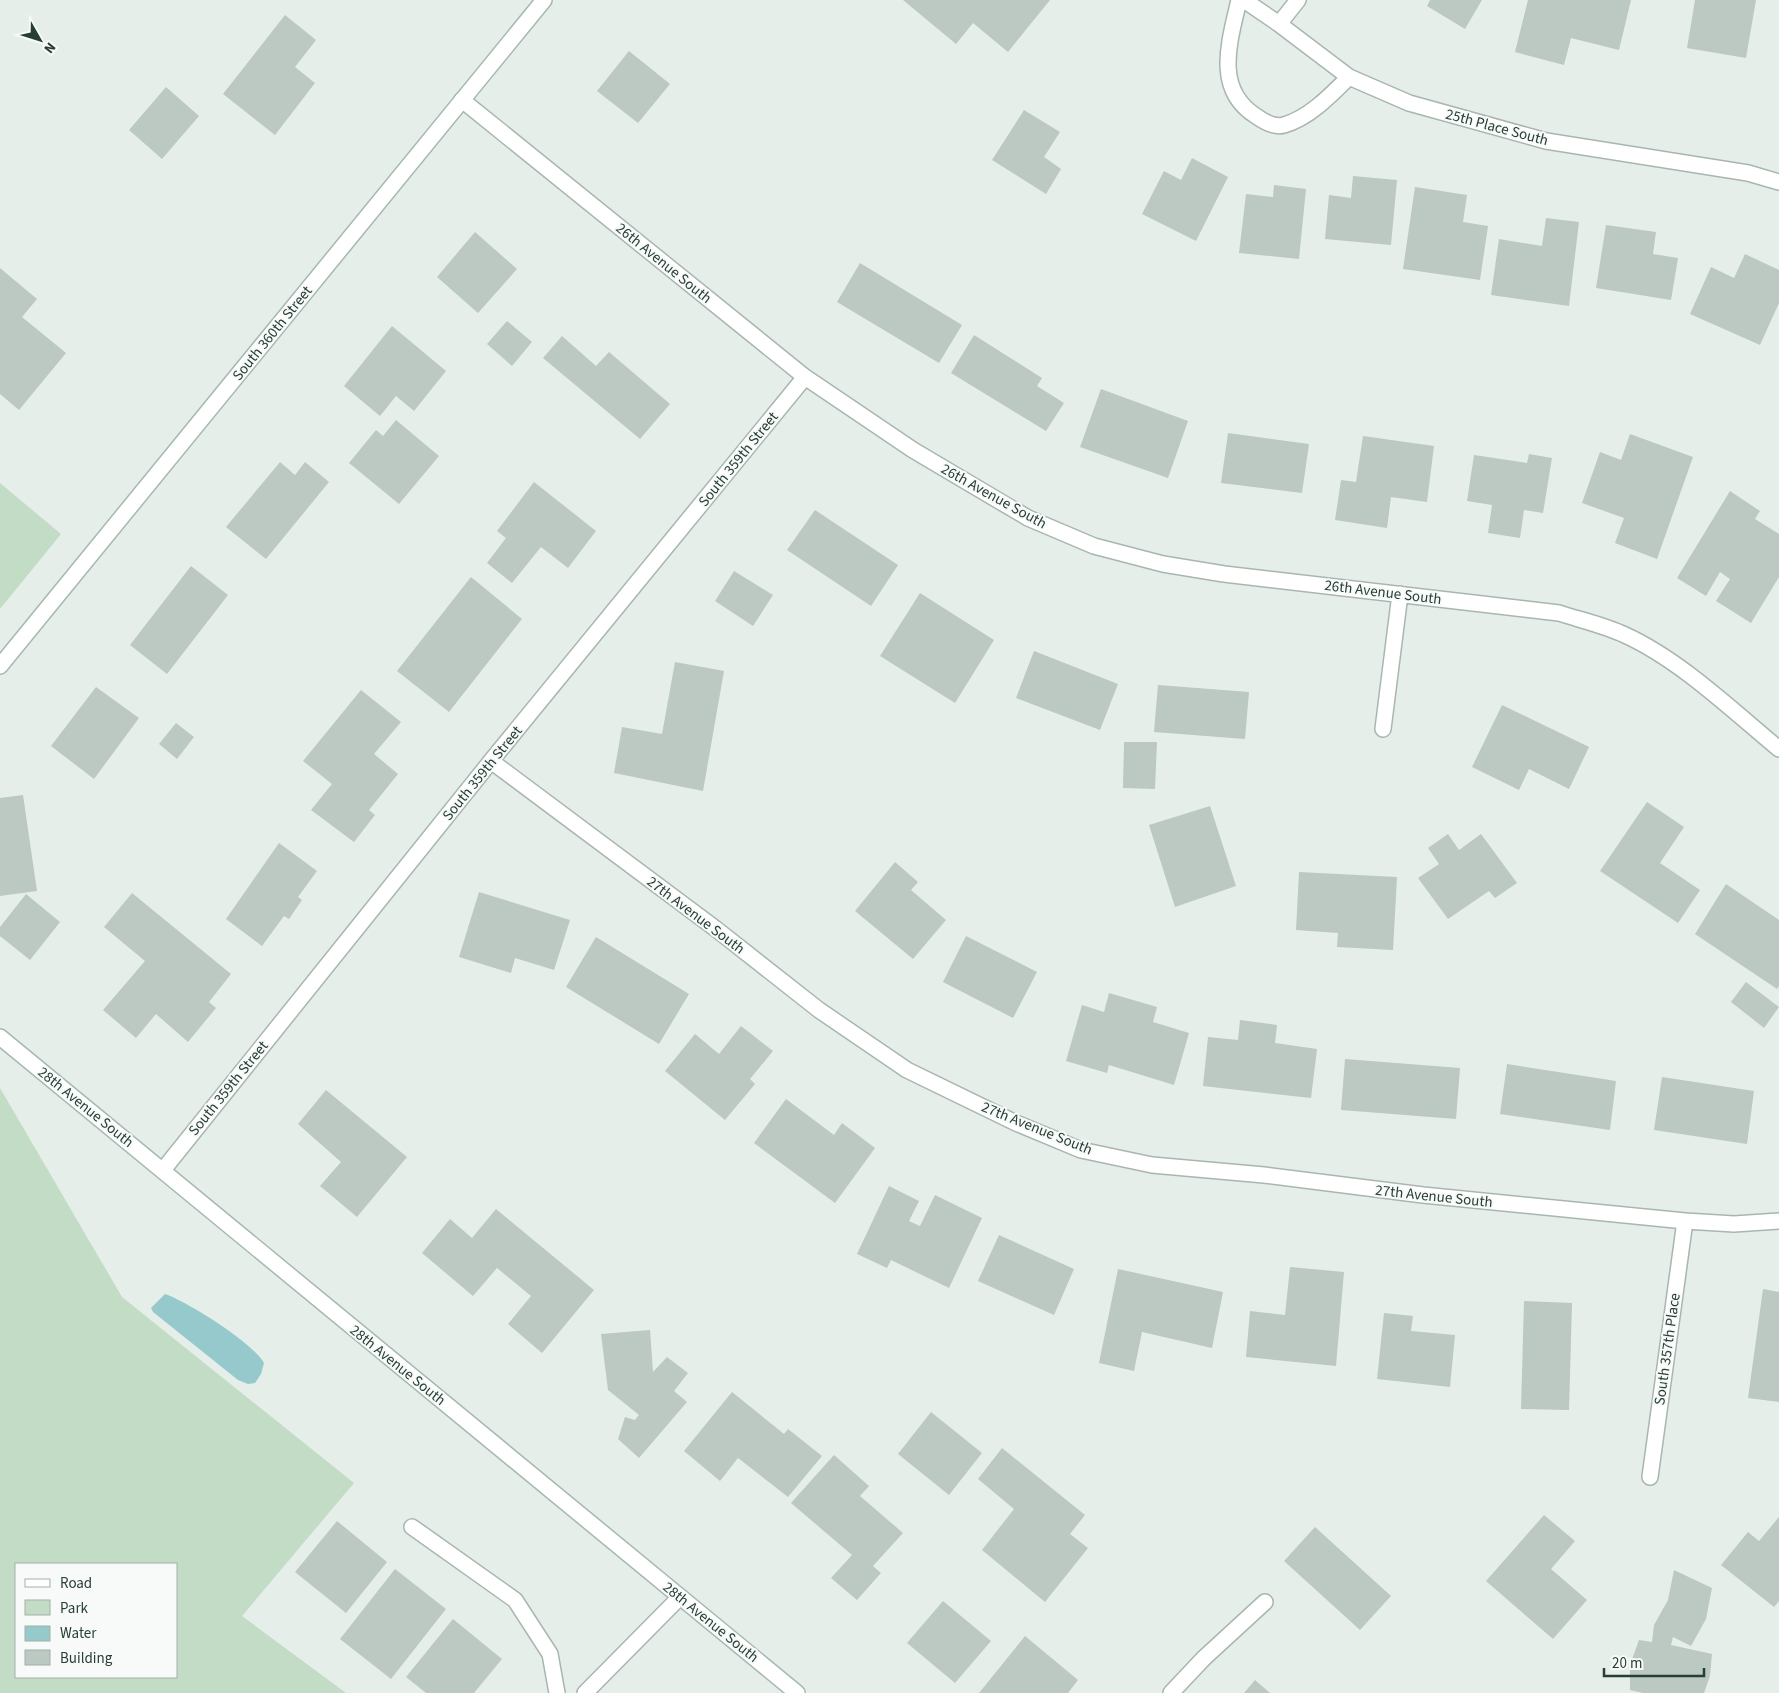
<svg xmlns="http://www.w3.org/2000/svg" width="1779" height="1693" font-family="'Source Sans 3',sans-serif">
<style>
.green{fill:#c2dcc6;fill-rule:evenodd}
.water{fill:#95c9cc}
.building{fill:#bcc8c2}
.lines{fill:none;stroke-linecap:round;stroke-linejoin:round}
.lane-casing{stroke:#a9b6b0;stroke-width:18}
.street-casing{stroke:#a9b6b0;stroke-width:18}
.secondary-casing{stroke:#a6b8b0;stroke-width:18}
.lane{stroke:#fff;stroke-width:15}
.street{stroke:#fff;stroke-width:15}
.secondary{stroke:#fff;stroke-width:15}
.labels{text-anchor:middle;stroke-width:4;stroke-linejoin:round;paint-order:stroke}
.street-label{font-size:15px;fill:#273e35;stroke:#f7faf8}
</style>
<rect width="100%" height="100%" fill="#e6eeea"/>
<!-- green -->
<path class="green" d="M0 483 61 534 0 609Z
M0 1088 122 1297 354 1483 242 1616 346 1693H0ZM176 1564V1677H16V1564Z"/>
<!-- water -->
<path class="water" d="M165 1294C188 1302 253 1343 264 1363L261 1374 255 1383 248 1384 238 1380 153 1312 151 1308Z"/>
<!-- building -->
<path class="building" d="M903 0H1050L1008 52 973 23 956 44Z
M1430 0H1482L1465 29 1427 6Z
M1528 0H1631L1619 50 1571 38 1564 65 1515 52Z
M1695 0H1756L1746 58 1687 48Z
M285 15 316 40 295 67 315 83 275 135 223 94Z
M629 51 670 84 638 123 597 91Z
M166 87 199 116 162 159 129 130Z
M1024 110 1060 132 1044 157 1061 169 1046 194 992 160Z
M1192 158 1228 177 1196 241 1142 214 1164 171 1181 180Z
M1353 176 1397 180 1391 245 1325 239 1329 195 1351 198Z
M1274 185 1306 189 1299 259 1239 253 1246 194 1273 197Z
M1415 187 1467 195 1463 222 1488 226 1480 280 1403 269Z
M1546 218 1579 222 1569 306 1491 295 1499 239 1542 246Z
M1606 225 1656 232 1653 254 1678 258 1671 300 1596 288Z
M475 232 517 269 478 313 437 277Z
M1745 254 1779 270V303L1760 345 1690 314 1711 267 1734 278Z
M860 263 962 325 939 363 837 302Z
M0 268 37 299 22 317 66 353 19 410 0 394Z
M507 321 532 342 512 366 487 344Z
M392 326 446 371 414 411 396 396 380 416 344 386Z
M974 335 1042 378 1037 386 1064 403 1046 431 951 373Z
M562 336 596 366 609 352 670 404 640 439 543 358Z
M1101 389 1188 421 1168 478 1080 447Z
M396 420 439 456 399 504 349 463 376 430 383 436Z
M1228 433 1309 444 1302 493 1221 483Z
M1630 434 1693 457 1657 559 1615 543 1624 518 1582 503 1600 452 1621 460Z
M1363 436 1434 446 1427 502 1391 497 1387 528 1335 520 1341 480 1356 482Z
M1529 454 1552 458 1543 513 1524 510 1520 538 1488 533 1492 505 1467 501 1474 455 1527 463Z
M280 462 295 475 305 462 329 482 266 559 226 527Z
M534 482 596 531 568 568 541 547 512 583 487 563 506 538 497 531Z
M1730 491 1760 511 1755 519 1779 534V577L1751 623 1716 601 1730 579 1720 572 1706 596 1677 578Z
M815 510 898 565 871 606 787 550Z
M191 566 228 595 167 674 130 645Z
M734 571 773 595 753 626 715 601Z
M471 577 522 619 449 712 397 671Z
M920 593 994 640 955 703 880 656Z
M1034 651 1118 684 1100 730 1016 698Z
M675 662 724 671 703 791 614 773 622 727 662 734Z
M1158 685 1249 692 1245 739 1154 732Z
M96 687 139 718 94 779 51 746Z
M361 690 401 722 374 754 398 774 369 810 375 815 354 842 311 810 332 784 303 761Z
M1502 705 1589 747 1569 789 1529 769 1519 790 1472 767Z
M176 723 194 737 177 759 159 744Z
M1124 742H1157L1155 789 1123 788Z
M23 795 37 891 0 896V798Z
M1647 802 1684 827 1660 863 1700 890 1678 923 1600 871Z
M1210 806 1236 886 1175 907 1149 825Z
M1448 834 1459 850 1481 834 1517 883 1495 898 1489 891 1448 919 1418 878 1439 864 1428 848Z
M279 843 317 871 298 897 302 900 289 919 284 916 262 946 226 919Z
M895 862 918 882 911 890 946 920 913 959 855 911Z
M1299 872 1397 877 1393 950 1337 947 1338 933 1296 930Z
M1726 884 1779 920V986L1777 989 1695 934Z
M479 892 570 920 554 970 515 958 511 973 459 957Z
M132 893 231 974 209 1002 216 1008 188 1042 156 1014 136 1038 103 1010 145 961 104 927Z
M26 894 60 922 30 960 0 936V927Z
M966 936 1037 972 1013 1018 943 982Z
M596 937 689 994 659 1044 566 987Z
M1746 982 1779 1007 1764 1028 1731 1002Z
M1109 993 1157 1007 1153 1022 1189 1033 1174 1085 1109 1065 1107 1073 1066 1061 1082 1005 1104 1012Z
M1240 1020 1277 1025 1275 1043 1317 1049 1311 1098 1203 1086 1208 1037 1238 1040Z
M741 1026 773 1051 750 1079 755 1084 725 1120 665 1071 695 1034 719 1054Z
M1345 1059 1460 1068 1456 1119 1341 1110Z
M1507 1064 1616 1081 1610 1130 1500 1114Z
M1662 1077 1754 1091 1747 1144 1654 1130Z
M326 1090 407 1157 357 1217 320 1186 341 1162 298 1124Z
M786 1099 834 1135 842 1123 875 1148 835 1203 754 1143Z
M889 1186 919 1201 909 1221 920 1226 935 1195 982 1218 949 1288 891 1260 887 1268 857 1254Z
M496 1209 594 1290 542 1353 508 1324 531 1296 497 1268 473 1296 422 1253 450 1219 472 1238Z
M999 1235 1074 1269 1054 1315 978 1281Z
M1290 1267 1344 1272 1336 1366 1246 1357 1250 1311 1285 1315Z
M1118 1269 1223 1292 1212 1348 1142 1332 1134 1371 1099 1363Z
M1763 1289 1779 1292V1402L1748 1398Z
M1524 1301 1572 1303 1569 1410 1521 1409Z
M1384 1313 1413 1316 1411 1331 1455 1335 1450 1387 1377 1379Z
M650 1330 653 1372 667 1357 688 1373 674 1391 687 1402 639 1458 618 1439 625 1417 635 1420 639 1415 608 1390 601 1334Z
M732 1392 784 1434 788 1429 822 1456 788 1497 738 1458 720 1481 684 1451Z
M931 1412 982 1453 949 1495 898 1454Z
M1002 1448 1085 1515 1070 1534 1088 1548 1045 1602 982 1550 1014 1509 978 1479Z
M834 1455 869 1486 860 1496 903 1533 873 1566 881 1573 857 1600 831 1578 852 1555 791 1503Z
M1544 1515 1575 1541 1551 1569 1587 1600 1553 1639 1486 1581Z
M1779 1517V1601L1774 1607 1721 1565 1748 1532 1759 1541Z
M337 1521 387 1562 346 1613 295 1572Z
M1315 1527 1391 1596 1360 1630 1284 1561Z
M395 1569 446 1609 391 1679 340 1639Z
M1674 1570 1712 1588 1706 1619 1691 1646 1673 1637 1671 1645 1712 1654 1710 1676 1704 1693H1643L1630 1690V1665L1639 1640 1652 1642 1654 1625 1668 1600Z
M943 1601 991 1641 955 1683 907 1643Z
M453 1619 502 1659 474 1693H426L406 1677Z
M1025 1636 1078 1680 1068 1693H979Z
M1255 1680 1270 1693H1244Z"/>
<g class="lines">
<defs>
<path id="lane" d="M412 1527 515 1600 550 1654 557 1693
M1171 1693 1204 1658 1265 1602"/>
<path id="street" d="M1239 0C1230 40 1213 89 1256 116 1263 121 1275 128 1284 125 1309 118 1331 95 1349 77
M1244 0 1279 24 1349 77 1409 103 1546 141 1748 173 1779 182
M1279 24 1298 0
M462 100 805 377 913 450 1028 518 1094 546 1163 564 1224 574 1559 613C1580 620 1604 625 1625 635 1680 660 1732 710 1779 749
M1383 729 1400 594
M491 761 716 929 819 1010 907 1070 1016 1123 1081 1150 1152 1165 1264 1175 1423 1195 1685 1221 1734 1224 1779 1221
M163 1170 491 761 805 377
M1650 1477 1685 1221
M585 1693 680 1597"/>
<path id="secondary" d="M0 666 544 0
M0 1037 797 1693"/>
</defs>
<!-- lane casing -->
<use href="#lane" class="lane-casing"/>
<!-- street casing -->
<use href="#street" class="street-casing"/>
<!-- secondary casing -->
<use href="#secondary" class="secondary-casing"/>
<!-- lane -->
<use href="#lane" class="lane"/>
<!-- street -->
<use href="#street" class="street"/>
<!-- secondary -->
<use href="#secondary" class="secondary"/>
</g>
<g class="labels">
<!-- street labels -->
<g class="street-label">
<text transform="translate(1497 127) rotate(15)" y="5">25th Place South</text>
<text transform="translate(664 263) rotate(39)" y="5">26th Avenue South</text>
<text transform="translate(272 333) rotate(-51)" y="5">South 360th Street</text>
<text transform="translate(738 459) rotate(-51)" y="5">South 359th Street</text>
<text transform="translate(994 496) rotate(29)" y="5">26th Avenue South</text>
<text transform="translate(1383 592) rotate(7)" y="5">26th Avenue South</text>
<text transform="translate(482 773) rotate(-51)" y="5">South 359th Street</text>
<text transform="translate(696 915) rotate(37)" y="5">27th Avenue South</text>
<text transform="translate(228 1088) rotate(-51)" y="5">South 359th Street</text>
<text transform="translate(86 1107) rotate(39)" y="5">28th Avenue South</text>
<text transform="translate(1037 1128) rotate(22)" y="5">27th Avenue South</text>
<text transform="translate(1434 1196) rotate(6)" y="5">27th Avenue South</text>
<text transform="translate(1667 1349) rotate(-82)" y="5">South 357th Place</text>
<text transform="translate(398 1365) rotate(39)" y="5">28th Avenue South</text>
<text transform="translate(711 1622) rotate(39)" y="5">28th Avenue South</text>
</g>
</g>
<!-- legend -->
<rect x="15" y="1563" width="162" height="115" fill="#f7faf8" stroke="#a4afaa"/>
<rect x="25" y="1579" width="25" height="8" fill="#ffffff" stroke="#a4afaa"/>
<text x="60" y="1588" font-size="15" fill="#273e35">Road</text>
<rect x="25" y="1600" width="25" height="15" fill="#c2dcc6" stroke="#a4afaa"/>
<text x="60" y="1613" font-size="15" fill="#273e35">Park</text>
<rect x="25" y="1626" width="25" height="15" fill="#95c9cc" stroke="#a4afaa"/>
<text x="60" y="1638" font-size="15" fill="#273e35">Water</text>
<rect x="25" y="1650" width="25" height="15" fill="#bcc8c2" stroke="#a4afaa"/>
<text x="60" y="1663" font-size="15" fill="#273e35">Building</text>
<!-- north arrow -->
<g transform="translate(40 40) rotate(129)" stroke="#f7faf8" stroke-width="4" paint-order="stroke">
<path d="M0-4L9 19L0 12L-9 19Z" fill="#273e35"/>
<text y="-8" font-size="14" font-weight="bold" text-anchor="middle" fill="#273e35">N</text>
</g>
<!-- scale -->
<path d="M1604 1668v8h100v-8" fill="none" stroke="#273e35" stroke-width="2.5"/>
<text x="1612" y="1668" font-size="15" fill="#273e35" stroke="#f7faf8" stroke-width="4" paint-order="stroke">20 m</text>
</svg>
